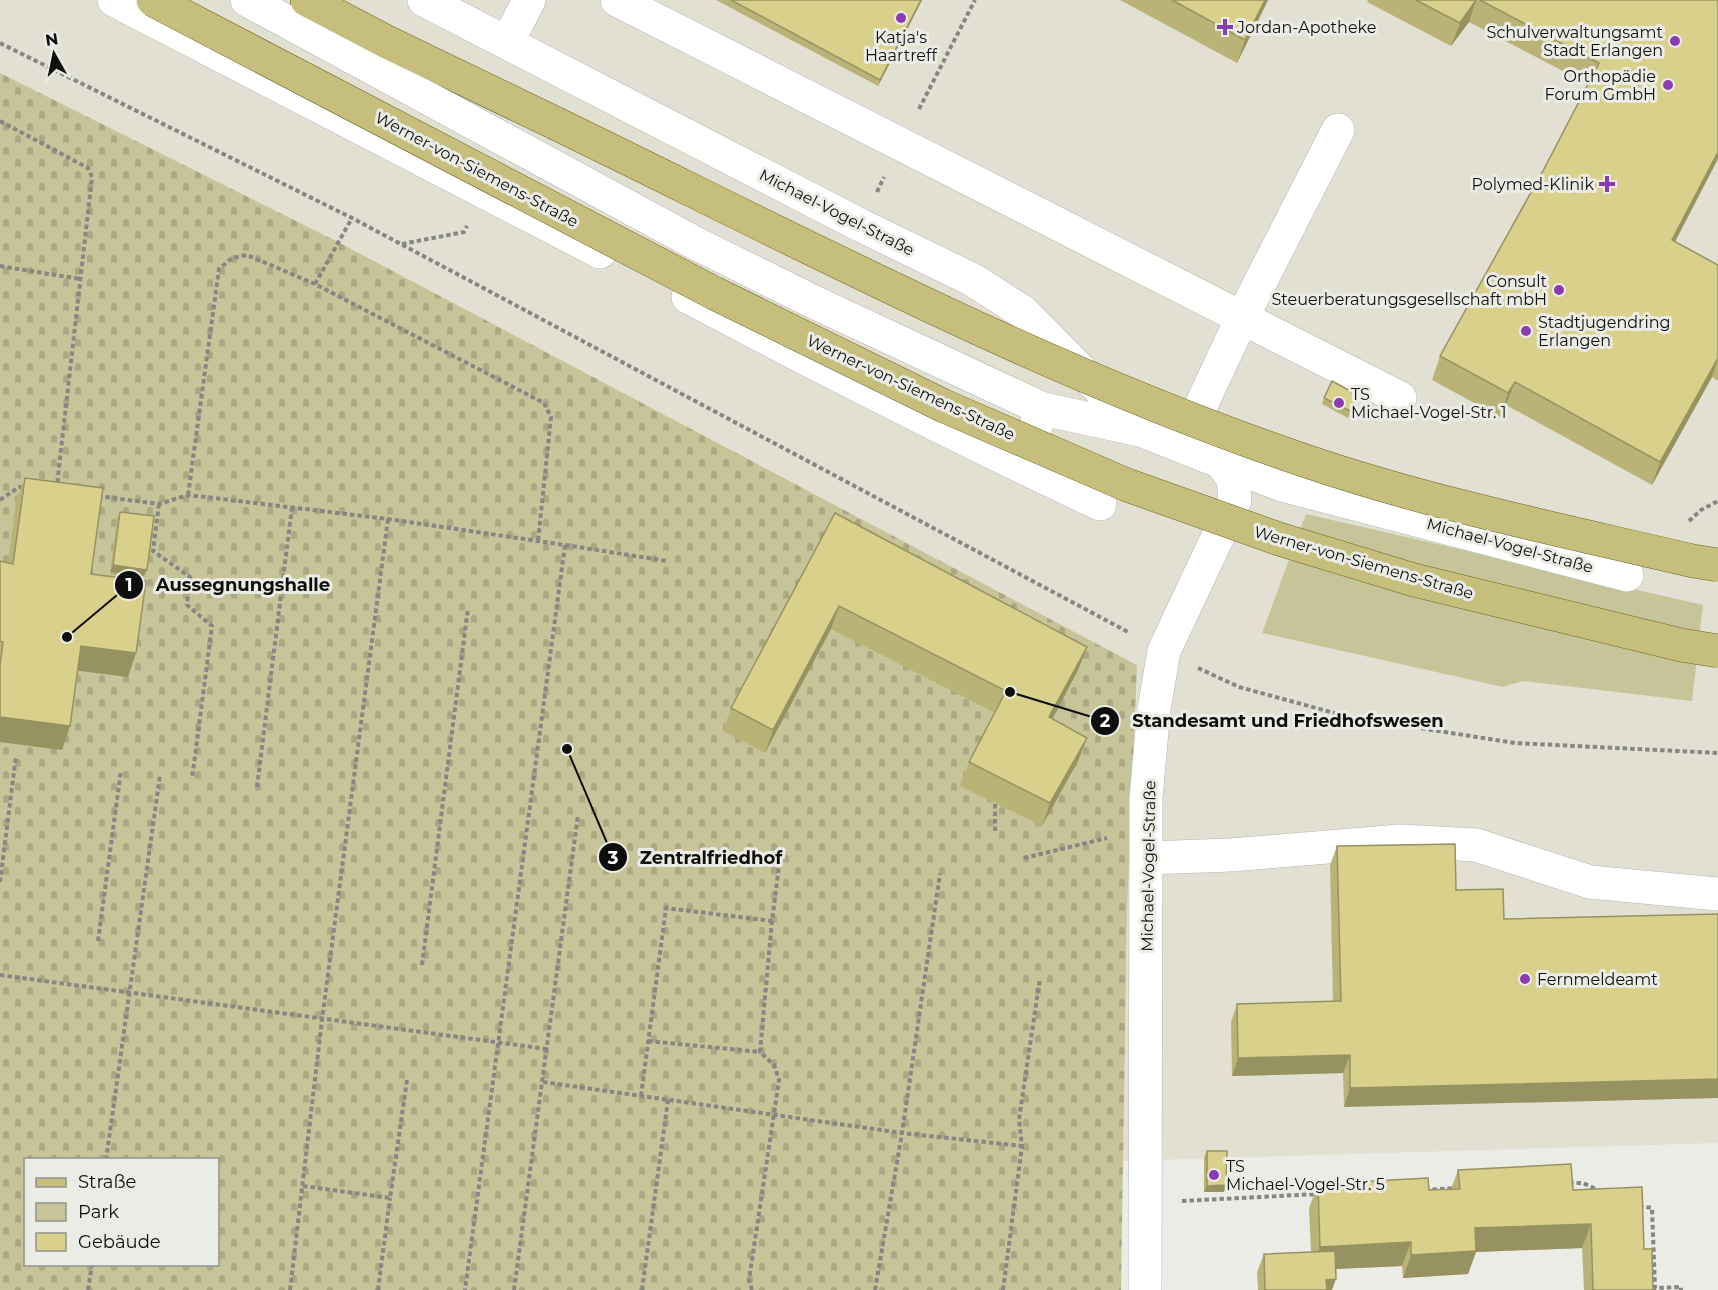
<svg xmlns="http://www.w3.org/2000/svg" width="1718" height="1290" font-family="Montserrat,sans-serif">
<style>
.built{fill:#e1e0d3}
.green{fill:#c8c499}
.cemetery{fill:url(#cemetery-stones);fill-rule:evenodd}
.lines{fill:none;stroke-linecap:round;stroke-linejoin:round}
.minor-casing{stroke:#b6b5b0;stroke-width:34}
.major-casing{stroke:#6c641c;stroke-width:34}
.path{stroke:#868682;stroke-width:4;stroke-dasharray:4.5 3;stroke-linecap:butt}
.minor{stroke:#fff;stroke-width:33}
.major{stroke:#c5be7c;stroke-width:33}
.major-bridge-casing{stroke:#6c641c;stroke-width:34;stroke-linecap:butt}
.major-bridge{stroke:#c5be7c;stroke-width:33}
.wall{fill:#bab378}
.shaded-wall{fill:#979261}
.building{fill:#d8d08b;stroke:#979261;stroke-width:1.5}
.poi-dot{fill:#883cad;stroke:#ecece6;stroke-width:2}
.labels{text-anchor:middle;stroke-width:6;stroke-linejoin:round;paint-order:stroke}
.poi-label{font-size:16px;fill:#0e0e0c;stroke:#ecece6;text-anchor:start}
.street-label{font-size:16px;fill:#0e0e0c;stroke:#ecece6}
.leader{fill:none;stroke:#0e0e0c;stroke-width:2}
.callout-dot{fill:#0e0e0c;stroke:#ecece6;stroke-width:2}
.mark-label{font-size:18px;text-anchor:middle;font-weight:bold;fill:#fff}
.callout-label{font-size:18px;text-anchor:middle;font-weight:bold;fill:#0e0e0c;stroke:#ecece6;stroke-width:6;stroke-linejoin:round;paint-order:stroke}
</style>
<defs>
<pattern id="cemetery-stones" width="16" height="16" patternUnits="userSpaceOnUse" patternTransform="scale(1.5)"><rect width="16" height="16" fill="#c8c499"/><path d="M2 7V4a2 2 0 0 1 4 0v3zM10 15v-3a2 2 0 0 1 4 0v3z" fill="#aba783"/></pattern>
</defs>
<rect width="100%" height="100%" fill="#ecece6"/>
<!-- built -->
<path class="built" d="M0 0H1675L1718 22V1143L1123 1161 1127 913 1137 665 338 242 0 73Z"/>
<!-- green -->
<path class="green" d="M1306 514 1703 605 1692 701 1523 681 1503 687 1262 633Z"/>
<!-- cemetery -->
<path class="cemetery" d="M0 73 338 242 1137 665 1127 913 1121 1290H0ZM26 1160H218V1264H26Z"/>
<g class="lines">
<defs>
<path id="minor" d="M114 0 600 252
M247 0 695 243 818 304 1043 409
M424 0 860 225 973 280 1023 312 1140 430 1221 462 1233 479 1235 500 1164 651 1154 709 1146 797 1145 1290
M617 0 1400 398
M507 43 529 0
M688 297C824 369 961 439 1100 504
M1035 428 1043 409 1140 430
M1182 446 1242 318 1338 130
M1221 462 1282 485 1627 575
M1147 858 1231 855 1400 841 1476 845 1590 882 1718 894"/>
<path id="major" d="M307 0 387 42 555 123"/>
</defs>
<!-- minor casing -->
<use href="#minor" class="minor-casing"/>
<!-- major casing -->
<use href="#major" class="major-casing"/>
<!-- path -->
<path class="path" d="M0 43 352 218 1130 633
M919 109 975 0
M0 121 88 168 92 177 57 485
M877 192 884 177
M402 244 464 232 467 226
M0 266 80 279
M315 284 352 218
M188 495 219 269 232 258 247 255 315 284 544 403 551 417 538 541
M98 496 159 504 188 495 388 519 565 545 465 1290
M0 500 19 487 25 488
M159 504 153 551 190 577 187 605 212 626 192 779
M1689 521 1701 510 1718 501
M565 545 667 561
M1198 668 1239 687 1349 717 1515 743 1718 753
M257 787 292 507
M995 831V803
M1024 858 1107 838
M0 882 16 756
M98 941 121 770
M422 965 468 608
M0 975 547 1049
M648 1041 760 1052
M543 1082 902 1133 1022 1146
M641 1096 666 908 772 921
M106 1160 160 775
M1569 1183H1583L1598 1190
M303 1186 390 1198 407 1080
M1425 1190 1456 1188
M1182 1201 1318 1194
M1639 1206 1652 1208 1655 1288 1681 1287V1290
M88 1290 92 1264
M290 1290 322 1020 388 519
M378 1290 390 1198
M514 1290 578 815
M642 1290 668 1100
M752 1290 749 1280 779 1080 774 1065 760 1052 772 921 780 858
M875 1290 902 1133 940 874
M1003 1290 1022 1146 1019 1119 1040 978"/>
<!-- minor -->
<use href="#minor" class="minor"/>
<!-- major -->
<use href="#major" class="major"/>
<defs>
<path id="major-bridge" d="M153 0 714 293 944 406 1127 485 1279 539 1414 580 1681 645 1718 651
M555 123C800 242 1042 371 1300 459 1428 503 1561 530 1693 561L1718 565"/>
</defs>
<!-- major-bridge casing -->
<use href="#major-bridge" class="major-bridge-casing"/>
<!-- major-bridge -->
<use href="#major-bridge" class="major-bridge"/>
</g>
<!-- wall -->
<path class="wall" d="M716 0H922L878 86Z
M1120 0H1268L1237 63Z
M1368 0H1718L1675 241 1718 265V381L1712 377 1652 485 1506 405 1500 417 1432 380 1440 356 1544 169 1588 84 1469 22 1451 46 1367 2Z
M1358 395 1348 418 1322 404 1324 398Z
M25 478 91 574 128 677 77 670 70 726 62 750 0 742V561L8 563 16 501Z
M120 512 144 576 110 572 117 518Z
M835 513 1078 670 1052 719 1078 761 1042 826 960 786 969 762 995 713 831 629 765 753 723 731 731 708Z
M1455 844 1344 1107 1343 1073 1232 1076 1231 1022 1237 1004 1333 1001 1330 865 1337 846Z
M1207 1151 1226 1185 1224 1192H1204V1157Z
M1458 1170 1573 1190 1644 1249 1653 1290H1584L1582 1248 1476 1252 1468 1274 1403 1278 1402 1266 1336 1269 1332 1290H1258L1257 1272 1264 1254 1311 1252 1309 1208 1318 1184 1429 1190 1451 1189Z"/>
<!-- shaded-wall -->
<path class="shaded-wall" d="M921 0H922L878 86 880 80Z
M1265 0H1268L1237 63 1245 40Z
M1476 0 1469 22 1451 46 1460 23Z
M1718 152V159L1664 263 1672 240Z
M1718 358 1712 377 1652 485 1660 462Z
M1515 382 1506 405 1500 417 1508 393Z
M113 565 147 570 144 576 110 572Z
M839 606 831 629 765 753 773 730Z
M81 646 136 653 128 677 72 670Z
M1087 647 1078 670 1041 741 1049 717Z
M0 717 70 726 62 750 0 742Z
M1087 738 1078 761 1042 826 1050 803Z
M1350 1055 1343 1073 1232 1076 1238 1058Z
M1718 1079V1098L1344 1107 1350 1088Z
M1226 1185 1224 1192H1204L1207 1186Z
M1591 1224 1582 1248 1476 1252 1468 1274 1403 1278 1411 1255 1475 1228Z
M1411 1242 1402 1266 1312 1270 1320 1247Z
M1336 1279 1332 1290H1323L1326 1280Z"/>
<!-- building -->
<path class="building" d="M731 0H921L880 80Z
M1172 0H1265L1245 40Z
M1416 0H1476L1460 23Z
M1480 0H1718V152L1672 240 1718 265V358L1660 462 1515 382 1508 393 1440 356 1544 169 1599 63Z
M1332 381 1358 395 1350 411 1324 398Z
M25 478 103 488 91 574 146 581 136 653 81 646 70 726 0 717V666L3 642 0 641V561L13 564Z
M120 512 154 516 147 570 113 565Z
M835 513 1087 647 1049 717 1087 738 1050 803 969 762 1006 691 839 606 773 730 731 708Z
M1455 844 1456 890 1503 889 1504 919 1718 914V1079L1350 1088V1055L1238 1058 1237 1004 1341 1001 1337 846Z
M1207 1151H1227L1226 1185 1207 1186Z
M1571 1164 1573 1190 1642 1187 1644 1249H1652L1653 1290H1593L1591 1224 1475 1228 1476 1251 1411 1255V1242L1320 1247 1318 1184 1428 1178 1429 1190 1460 1189 1458 1170Z
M1335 1251 1336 1279 1326 1280 1327 1290H1265L1264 1254Z"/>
<!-- markers -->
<g class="poi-dot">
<circle cx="901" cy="18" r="6"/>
<path d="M1222 18h6v6h6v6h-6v6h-6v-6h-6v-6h6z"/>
<circle cx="1675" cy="41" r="6"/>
<circle cx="1668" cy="85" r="6"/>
<path d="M1604 175h6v6h6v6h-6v6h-6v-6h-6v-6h6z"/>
<circle cx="1559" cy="290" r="6"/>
<circle cx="1526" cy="331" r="6"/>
<circle cx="1339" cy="403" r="6"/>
<circle cx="1525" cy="979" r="6"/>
<circle cx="1214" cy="1175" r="6"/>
</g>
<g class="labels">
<!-- poi labels -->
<g class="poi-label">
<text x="1237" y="33">Jordan-Apotheke</text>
<text x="1663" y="38" text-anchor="end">Schulverwaltungsamt<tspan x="1663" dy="18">Stadt Erlangen</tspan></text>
<text x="901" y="43" text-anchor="middle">Katja's<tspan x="901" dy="18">Haartreff</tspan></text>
<text x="1656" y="82" text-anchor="end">Orthopädie<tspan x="1656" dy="18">Forum GmbH</tspan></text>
<text x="1594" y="190" text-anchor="end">Polymed-Klinik</text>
<text x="1547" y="287" text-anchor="end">Consult<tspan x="1547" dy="18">Steuerberatungsgesellschaft mbH</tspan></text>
<text x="1538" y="328">Stadtjugendring<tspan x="1538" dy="18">Erlangen</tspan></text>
<text x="1351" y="400">TS<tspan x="1351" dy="18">Michael-Vogel-Str. 1</tspan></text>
<text x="1537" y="985">Fernmeldeamt</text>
<text x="1226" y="1172">TS<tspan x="1226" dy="18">Michael-Vogel-Str. 5</tspan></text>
</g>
<!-- street labels -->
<g class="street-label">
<text transform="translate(477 169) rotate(28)" y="6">Werner-von-Siemens-Straße</text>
<text transform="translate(837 212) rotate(27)" y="6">Michael-Vogel-Straße</text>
<text transform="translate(911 387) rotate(25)" y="6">Werner-von-Siemens-Straße</text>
<text transform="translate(1510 545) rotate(15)" y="6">Michael-Vogel-Straße</text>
<text transform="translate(1364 562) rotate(16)" y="6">Werner-von-Siemens-Straße</text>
<text transform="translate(1148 866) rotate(-89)" y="6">Michael-Vogel-Straße</text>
</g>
</g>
<!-- callouts -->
<path class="leader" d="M67 637L129 585M1010 692L1105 721M567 749L613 857"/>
<g class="callout-dot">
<circle cx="67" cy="637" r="6"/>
<circle cx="1010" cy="692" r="6"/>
<circle cx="567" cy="749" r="6"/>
<circle cx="129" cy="585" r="15"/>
<circle cx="1105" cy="721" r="15"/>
<circle cx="613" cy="857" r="15"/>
</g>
<g class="mark-label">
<text x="129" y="591">1</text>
<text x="1105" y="727">2</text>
<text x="613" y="864">3</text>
</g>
<g class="callout-label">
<text x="243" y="591">Aussegnungshalle</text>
<text x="1288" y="727">Standesamt und Friedhofswesen</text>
<text x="711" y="864">Zentralfriedhof</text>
</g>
<!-- legend -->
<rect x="24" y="1158" width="195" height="108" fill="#ecece6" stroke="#93938f" stroke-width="1.5"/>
<rect x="36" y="1178" width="30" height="9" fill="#c5be7c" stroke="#93938f" stroke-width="1.5"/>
<text x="78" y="1188" font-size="18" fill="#0e0e0c">Straße</text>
<rect x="36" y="1203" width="30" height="18" fill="#c8c499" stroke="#93938f" stroke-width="1.5"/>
<text x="78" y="1218" font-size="18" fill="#0e0e0c">Park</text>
<rect x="36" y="1233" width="30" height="18" fill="#d8d08b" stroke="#93938f" stroke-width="1.5"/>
<text x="78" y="1248" font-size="18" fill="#0e0e0c">Gebäude</text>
<!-- north arrow -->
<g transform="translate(54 54) rotate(351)" stroke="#ecece6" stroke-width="4.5" paint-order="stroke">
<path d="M0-4.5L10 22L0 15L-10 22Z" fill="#0e0e0c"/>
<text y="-9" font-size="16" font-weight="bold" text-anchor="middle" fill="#0e0e0c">N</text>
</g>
</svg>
